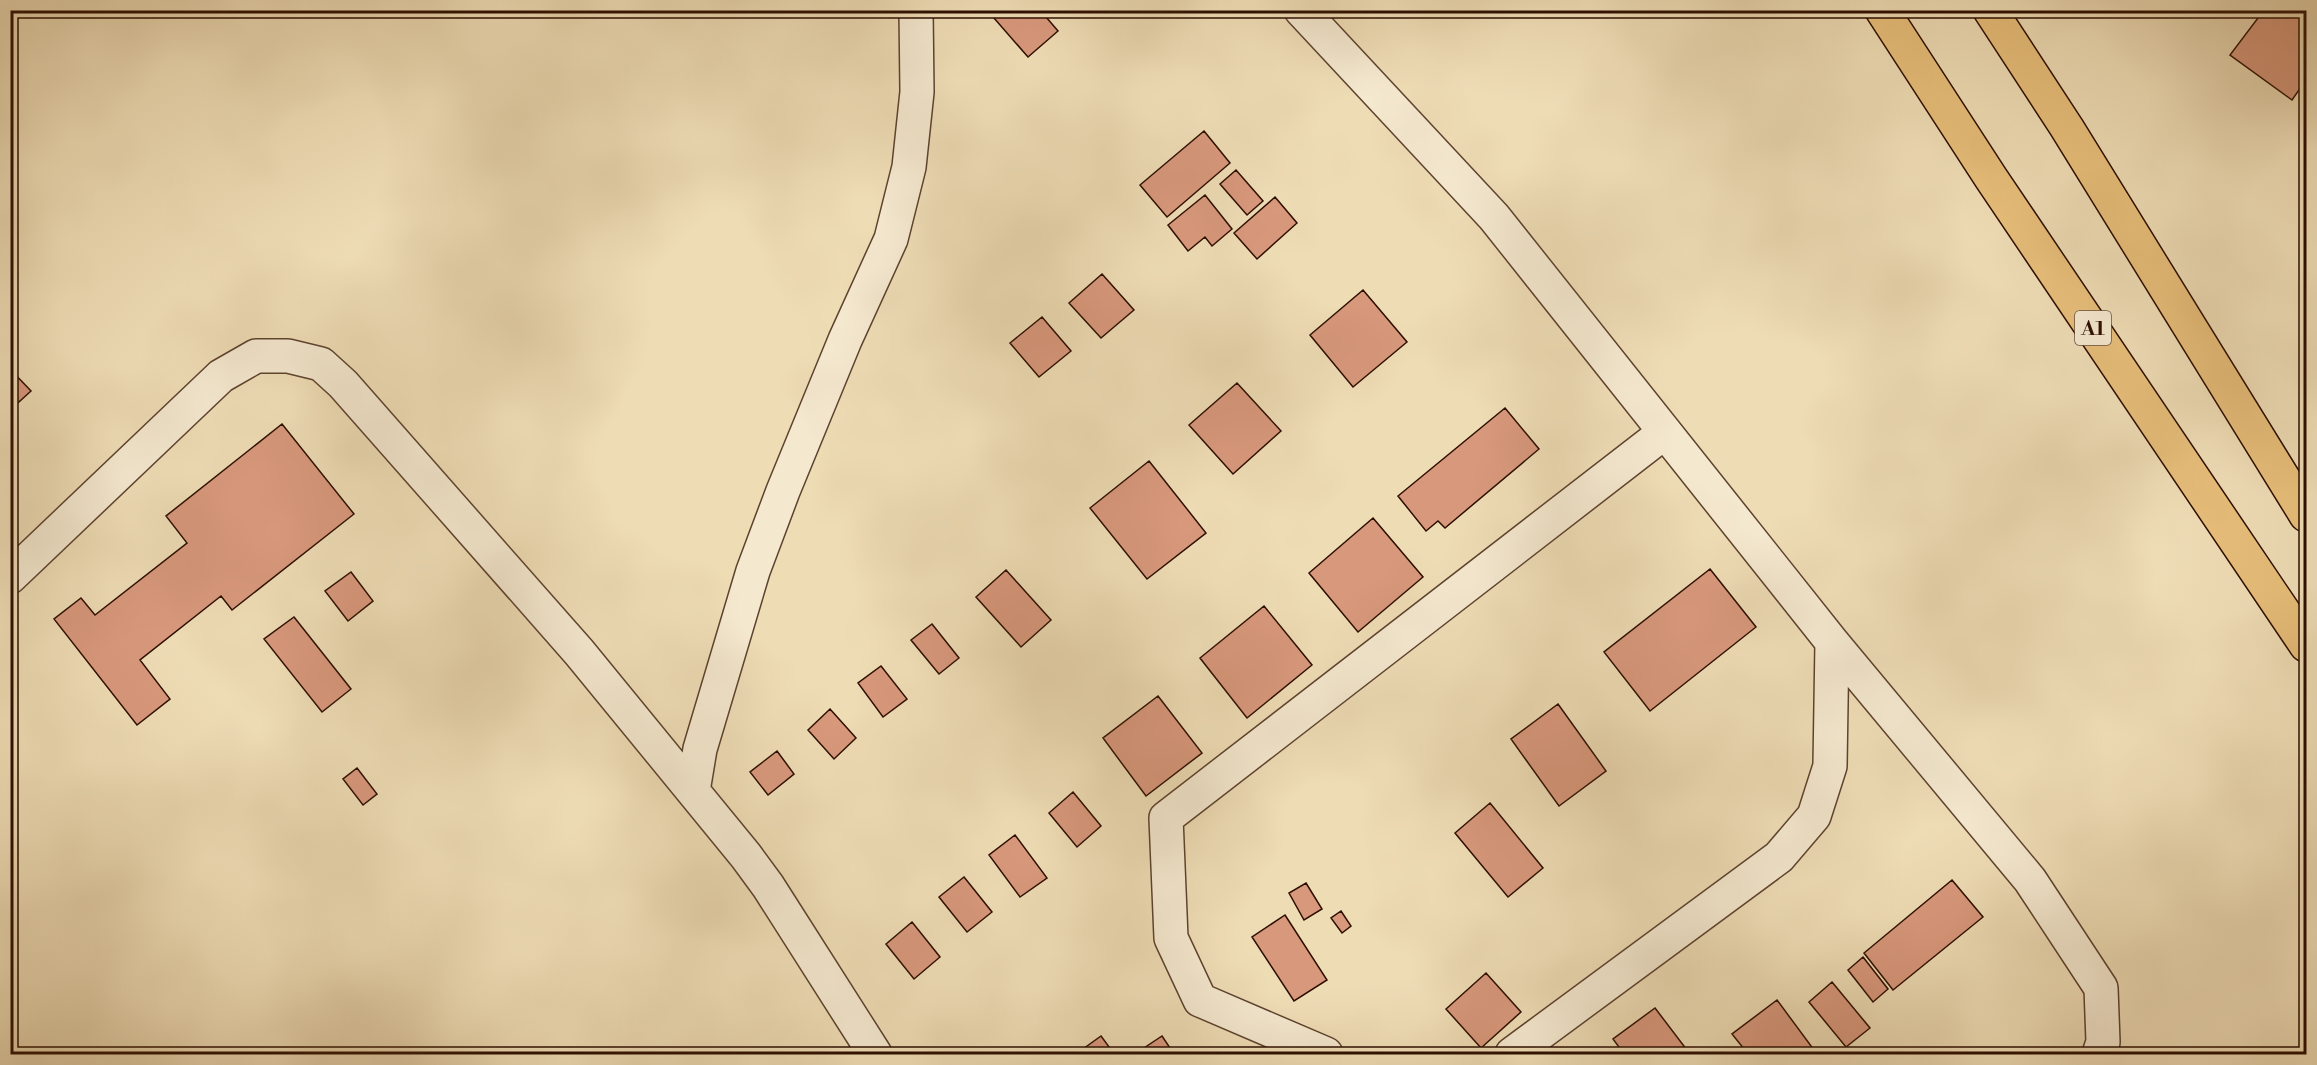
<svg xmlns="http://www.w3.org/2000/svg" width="2317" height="1065" font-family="'Libre Bodoni',serif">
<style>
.building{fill:#d8987c;stroke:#2d0e01;stroke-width:1.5}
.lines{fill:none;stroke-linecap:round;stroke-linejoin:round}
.street-casing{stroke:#5d422e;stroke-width:36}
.highway-casing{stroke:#2d0e01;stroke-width:36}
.street{stroke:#f4e8cf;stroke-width:33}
.highway{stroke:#e7be7a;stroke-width:33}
.labels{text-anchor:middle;stroke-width:4.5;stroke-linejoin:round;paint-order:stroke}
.shield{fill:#f4e8cf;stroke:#694f3f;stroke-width:1.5}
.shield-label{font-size:20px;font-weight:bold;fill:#2d0e01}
</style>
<rect width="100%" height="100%" fill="#eedcb5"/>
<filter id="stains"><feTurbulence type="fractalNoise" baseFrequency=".00333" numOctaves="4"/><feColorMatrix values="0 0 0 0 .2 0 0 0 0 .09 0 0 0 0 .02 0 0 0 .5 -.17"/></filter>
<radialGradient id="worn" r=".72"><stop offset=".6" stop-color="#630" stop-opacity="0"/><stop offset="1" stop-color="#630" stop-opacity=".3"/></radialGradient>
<!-- building -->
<path class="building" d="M987 10H1040L1058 31 1028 57Z
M2264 10H2306V80L2292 100 2230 55Z
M1204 131 1230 163 1167 217 1140 185Z
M1236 170 1263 201 1247 215 1220 184Z
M1205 195 1232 229 1212 246 1205 237 1188 251 1168 225Z
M1275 197 1297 223 1257 259 1234 233Z
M1102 274 1134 310 1101 338 1069 303Z
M1363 290 1407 342 1353 387 1310 335Z
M1042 317 1071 351 1039 377 1010 343Z
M10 369 31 391 10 410Z
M1237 383 1281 431 1233 474 1189 425Z
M1505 408 1539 449 1445 528 1438 521 1426 531 1398 496Z
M282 424 354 514 232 610 221 596 140 660 170 699 137 725 54 619 81 598 95 615 187 543 166 516Z
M1149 461 1206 533 1147 579 1090 508Z
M1373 518 1423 577 1358 632 1309 573Z
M1710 569 1756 627 1650 711 1604 652Z
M1006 570 1051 620 1021 647 976 597Z
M351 572 373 601 348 621 325 591Z
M1264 606 1312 665 1247 718 1200 658Z
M294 617 351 689 322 712 264 639Z
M932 624 959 658 939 674 911 640Z
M881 666 907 699 883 717 858 683Z
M1158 696 1202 753 1146 796 1103 738Z
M1558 704 1606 771 1559 806 1511 739Z
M830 709 856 738 834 759 808 730Z
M777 751 794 774 768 795 750 772Z
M357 768 377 794 363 805 343 779Z
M1073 792 1101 826 1077 847 1049 813Z
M1490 803 1543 868 1508 897 1455 833Z
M1015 835 1047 878 1020 897 989 855Z
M964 877 992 912 967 932 939 897Z
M1952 880 1983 917 1893 990 1864 953Z
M1306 883 1322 909 1304 920 1289 893Z
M1341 911 1351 926 1342 933 1331 918Z
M1285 915 1327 980 1294 1001 1252 937Z
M912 922 940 957 914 979 886 944Z
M1863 957 1888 989 1873 1002 1848 970Z
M1486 973 1521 1012 1481 1048 1446 1009Z
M1832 982 1870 1028 1846 1047 1809 1002Z
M1777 1000 1817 1054H1748L1732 1034Z
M1655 1008 1690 1054H1624L1613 1039Z
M1101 1036 1112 1051 1107 1054H1076Z
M1162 1036 1174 1054H1135Z"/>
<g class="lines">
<defs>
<path id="street" d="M1301 10 1494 217 1832 642 2030 880 2101 988 2103 1042 2099 1054
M10 577 221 376 256 356H288L321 364 343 384 579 652 746 856 768 886 875 1054
M693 791 700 749 753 571 783 491 845 340 891 239 909 167 917 92 916 10
M1326 1054 1200 1000 1171 938 1166 818 1665 432
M1512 1054 1779 857 1814 816 1830 766 1832 642"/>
<path id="highway" d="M1882 10 1991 178 2306 645
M1990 10 2067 128 2306 515"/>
</defs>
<!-- street casing -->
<use href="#street" class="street-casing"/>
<!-- highway casing -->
<use href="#highway" class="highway-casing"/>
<!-- street -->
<use href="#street" class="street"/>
<!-- highway -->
<use href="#highway" class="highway"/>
</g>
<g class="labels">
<!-- shield labels -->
<rect class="shield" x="2075" y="311" width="36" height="34" rx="4.5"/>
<g class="shield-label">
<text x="2093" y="335">A1</text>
</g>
</g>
<!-- margin -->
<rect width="2317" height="1065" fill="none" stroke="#eedcb5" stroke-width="36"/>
<rect x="12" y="12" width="2293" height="1041" fill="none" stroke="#2d0e01" stroke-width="3"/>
<rect x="18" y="18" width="2281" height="1029" fill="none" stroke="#2d0e01" stroke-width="1.5"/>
<rect width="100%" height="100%" filter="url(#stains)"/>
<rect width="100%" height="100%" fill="url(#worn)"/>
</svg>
